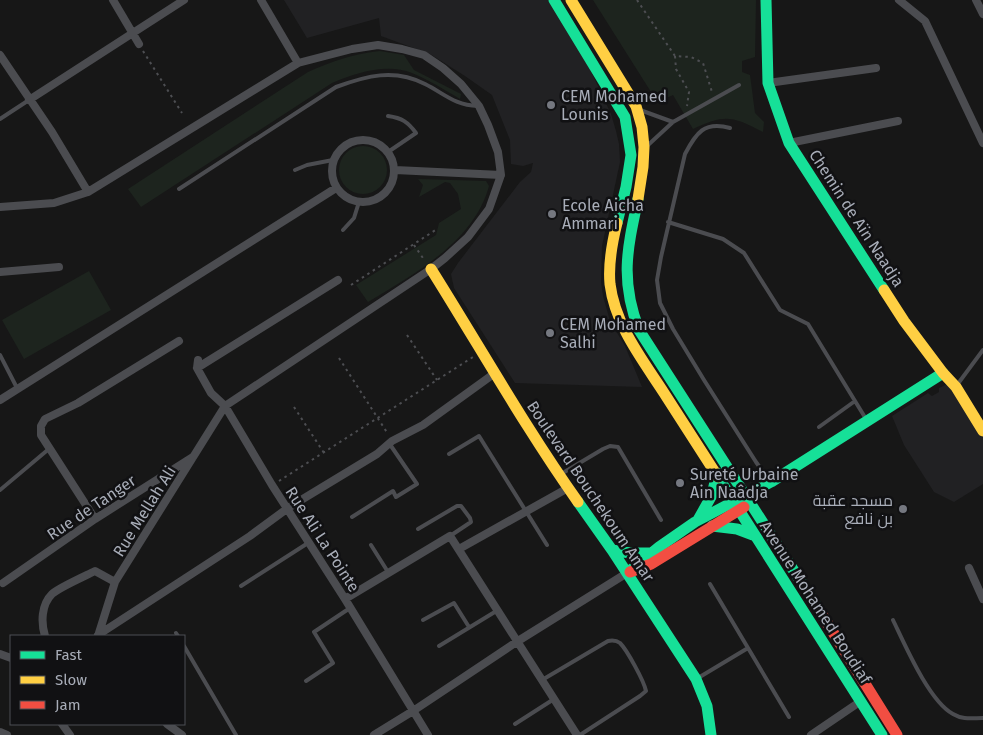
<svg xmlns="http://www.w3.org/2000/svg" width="983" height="735" font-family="'Fira Sans',Cairo,sans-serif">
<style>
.built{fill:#212123}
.green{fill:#1d241e}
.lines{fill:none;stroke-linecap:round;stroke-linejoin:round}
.path{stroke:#4d4e52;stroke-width:2;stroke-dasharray:2.5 4;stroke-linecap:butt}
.lane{stroke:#4b4c50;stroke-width:4}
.street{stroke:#4b4c50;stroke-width:8}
.fast{stroke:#16e098;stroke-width:11}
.slow{stroke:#ffcf43;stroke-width:11}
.jam{stroke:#f24e42;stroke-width:11}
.poi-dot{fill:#757880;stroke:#111113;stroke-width:2}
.labels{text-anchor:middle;stroke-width:5;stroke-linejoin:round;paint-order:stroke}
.poi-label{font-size:16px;fill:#a8adb8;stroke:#111113;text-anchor:start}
.street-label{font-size:16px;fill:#a8adb8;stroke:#111113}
</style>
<rect width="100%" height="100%" fill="#171717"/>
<!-- built -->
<path class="built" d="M284 0H550L572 31 611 114 616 131 619 144 620 162 602 246 601 282 603 296 610 321 625 346 642 387 515 383 454 288 451 274 458 263 520 182 531 172 533 163 523 166 511 164 510 140 492 95 465 76 430 54 381 36 379 18 307 38Z
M950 383 983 438V484L954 502 934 492 904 445 892 416 928 393 932 396 939 392V388Z"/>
<!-- green -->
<path class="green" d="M593 0H756L755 57 742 61V72L750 75 755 113 764 122 763 132C732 116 725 114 693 129L673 95 660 101 651 92Z
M380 51 404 55 414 70 461 94 460 99C445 90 429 80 412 73 386 63 356 73 332 83L141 207 128 189 308 72C333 61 353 54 380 51Z
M339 170a24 24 0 1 1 48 0a24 24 0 1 1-48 0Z
M418 179 486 181 489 186C474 242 414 274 368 302L356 285 436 235 439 223 461 209 458 194 450 183 445 182 419 197 423 185Z
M89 271 111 310 24 359 2 320Z"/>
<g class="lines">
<!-- path -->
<path class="path" d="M637 0 675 56 691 57 703 63 712 92
M143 51 182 113
M675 56 676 69 689 92 687 106
M414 245 425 261
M351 285 437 229
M407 335 437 380
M339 358 388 434
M294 407 324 453
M279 481 473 357"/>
<!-- lane -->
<path class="lane" d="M640 110 673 122
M0 119 29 100
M730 128C704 121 696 133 685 154L661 257 657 280 660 303 673 329 704 380 756 462 769 480
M647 146 673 122 739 85
M388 152 416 133C408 122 402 118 388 116
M295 170 307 165 333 160
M179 189 336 87C366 76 394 68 425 84 445 94 454 105 478 106
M668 222 723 239 744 253 780 310 808 324 866 419
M343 230 354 218 359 202
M0 355 17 388
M957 385 983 350
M819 427 855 401
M449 454 479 436 547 545
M561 474 603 449 610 446 618 447 661 520
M0 490 50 448
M352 517 393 491 396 497 417 484 389 443
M418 529 457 506H461L470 518 471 522 450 536
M371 545 388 572
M710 584 789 717
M241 586 308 543
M423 620 454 603 469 627
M893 620C905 645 929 701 953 714 963 720 972 718 983 718
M176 633 178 636
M184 646 236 735
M439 646 498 610
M698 678 748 648
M542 680 608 641C613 640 616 640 620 643 627 650 644 681 646 691L640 696 580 735
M306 681 333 663 314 632 350 608
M515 724 554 699"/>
<!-- street -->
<path class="street" d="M113 0 139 44
M261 0 298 63
M899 0 925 21 983 143
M976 0 983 14
M0 55 52 132 88 192
M768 83 876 68
M29 100 184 0
M332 171a31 31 0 1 1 62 0a31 31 0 1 1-62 0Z
M789 143 898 121
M395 170 501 175
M0 207 54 203 88 192 298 63 352 49 378 45 402 49 424 55 443 68 461 84 479 106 488 125 498 152 501 175 489 209 468 237 445 258 431 269 225 406 115 582 98 636
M0 272 59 267
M198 360 197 368 211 393 225 406 272 485 345 599 428 735
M197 368 338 280
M0 400 336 188
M95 519 41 435V426L45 419 78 403 179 341
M459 549 568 488
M969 568 983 599
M3 583 95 519 193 457
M345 599 450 536 577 735
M98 635 250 536 288 508 377 454 392 441 423 425 495 373
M45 636C41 623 41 605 52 594 58 588 85 576 95 571L115 582
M0 654 11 658
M62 724 70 735
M167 724 182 735
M0 732 7 735
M374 735 413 711 518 641 627 573
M811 735 861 701"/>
<!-- fast -->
<path class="fast" d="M554 0 625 117 631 155 626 187 617 223
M766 0 768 83 789 143 884 290
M638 199C627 250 620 280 639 330L821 613
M718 477 882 735
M578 502 612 550 696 679 707 706 711 735
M698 520 712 495 717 473
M712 526 737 529 753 535
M612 550 630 553H650
M627 573 659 547 695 522 771 482 943 373"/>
<!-- slow -->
<path class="slow" d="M571 0 636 106 642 127 644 147 643 167 638 199
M617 223C612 243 608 263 610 284 615 325 642 359 664 393 682 421 700 449 718 477
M431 269C480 347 525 427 578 502
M884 290 904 321 943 373 956 387 983 431"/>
<!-- jam -->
<path class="jam" d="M630 572 651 564 744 507
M821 613 897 735"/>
</g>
<!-- markers -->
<g class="poi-dot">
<circle cx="551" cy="105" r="5"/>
<circle cx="552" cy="214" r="5"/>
<circle cx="550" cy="333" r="5"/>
<circle cx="680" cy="483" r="5"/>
<circle cx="903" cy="509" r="5"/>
</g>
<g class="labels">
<!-- poi labels -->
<g class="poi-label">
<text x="561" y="102">CEM Mohamed<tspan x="561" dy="18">Lounis</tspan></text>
<text x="562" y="211">Ecole Aicha<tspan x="562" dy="18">Ammari</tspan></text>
<text x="560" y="330">CEM Mohamed<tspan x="560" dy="18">Salhi</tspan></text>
<text x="690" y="480">Sureté Urbaine<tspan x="690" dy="18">Ain Naâdja</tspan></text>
<text x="893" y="506" text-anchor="end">مسجد عقبة<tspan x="893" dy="18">بن نافع</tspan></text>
</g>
<!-- street labels -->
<g class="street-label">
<text transform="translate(857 218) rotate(57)" y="6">Chemin de Aïn Naadja</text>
<text transform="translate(591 491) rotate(56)" y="6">Boulevard Bouchekoum Amar</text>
<text transform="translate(91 507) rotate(-34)" y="6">Rue de Tanger</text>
<text transform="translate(144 511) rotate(-58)" y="6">Rue Mellah Ali</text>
<text transform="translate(323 539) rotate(57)" y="6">Rue Ali La Pointe</text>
<text transform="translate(816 602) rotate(57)" y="6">Avenue Mohamed Boudiaf</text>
</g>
</g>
<!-- legend -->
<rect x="10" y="635" width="175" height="90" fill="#111113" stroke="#4d4f55"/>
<rect x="20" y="651" width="25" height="8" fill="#16e098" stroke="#4d4f55"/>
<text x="55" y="660" font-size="15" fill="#a8adb8">Fast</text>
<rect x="20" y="676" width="25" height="8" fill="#ffcf43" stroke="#4d4f55"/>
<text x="55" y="685" font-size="15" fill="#a8adb8">Slow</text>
<rect x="20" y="701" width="25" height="8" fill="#f24e42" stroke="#4d4f55"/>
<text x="55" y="710" font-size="15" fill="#a8adb8">Jam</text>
</svg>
